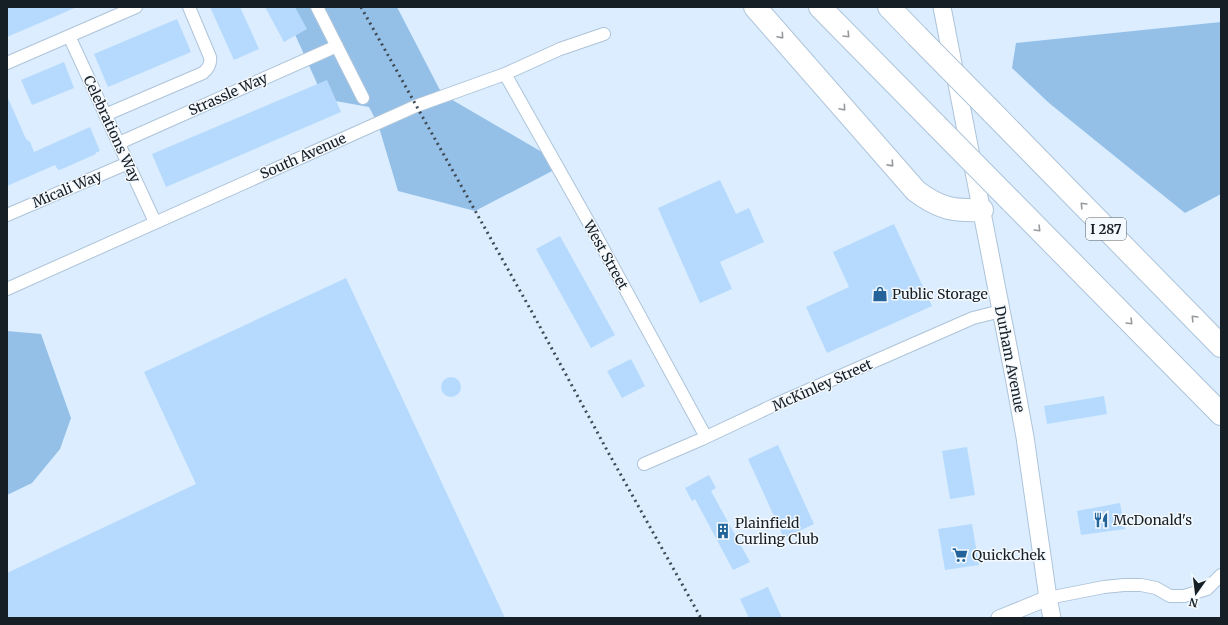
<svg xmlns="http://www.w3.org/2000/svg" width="1228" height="625" font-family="Merriweather,serif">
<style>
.green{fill:#94c0e8}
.building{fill:#b5dafd}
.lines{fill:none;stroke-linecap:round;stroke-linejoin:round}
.minor-casing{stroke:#aec4d9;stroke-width:14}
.tertiary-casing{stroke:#aec4d9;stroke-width:17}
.secondary-casing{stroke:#aec4d9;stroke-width:19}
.motorway-casing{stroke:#aec4d9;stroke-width:24}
.minor{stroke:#fff;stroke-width:12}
.tertiary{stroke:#fff;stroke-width:15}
.secondary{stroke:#fff;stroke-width:17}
.motorway{stroke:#fff;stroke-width:22}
.rail{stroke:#3f4953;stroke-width:3;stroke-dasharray:2 4;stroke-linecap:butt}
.motorway-bridge-casing{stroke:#aec4d9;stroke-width:24;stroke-linecap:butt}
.motorway-bridge{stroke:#fff;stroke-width:22}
.oneway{stroke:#969a9d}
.labels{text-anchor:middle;stroke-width:3;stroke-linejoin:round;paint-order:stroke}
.shield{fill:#f4f9fd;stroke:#596066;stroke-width:1}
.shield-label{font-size:13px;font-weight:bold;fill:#161e26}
.street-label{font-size:14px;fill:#161e26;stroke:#f4f9fd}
.poi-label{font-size:14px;fill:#161e26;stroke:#f4f9fd;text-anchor:start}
</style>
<rect width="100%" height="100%" fill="#dbedff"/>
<!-- green -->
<path class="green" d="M291 7H397L442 94 547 155 556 169 475 211 398 191 378 124 369 107 324 99 289 21Z
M1221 22V194L1185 213 1049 103 1012 68 1016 43Z
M7 331 41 334 71 418 60 449 32 483 7 495Z"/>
<!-- building -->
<path class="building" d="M7 7H77L7 37Z
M210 7H240L259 49 234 60Z
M265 7H295L307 29 284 42Z
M177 19 191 52 108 87 94 54Z
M64 62 74 88 32 105 21 80Z
M327 80 341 112 166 187 152 154Z
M7 96 26 139 30 142 34 152 90 127 100 151 95 153 96 154 62 169 58 170 55 165 7 186Z
M720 180 736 214 749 208 764 242 720 262 732 289 700 303 658 208Z
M894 224 932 306 827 353 806 307 849 287 833 252Z
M560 236 615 335 591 348 536 249Z
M346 278 505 618H7V573L196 484 144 372Z
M631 359 645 386 622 398 607 371Z
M441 387a10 10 0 1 1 20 0a10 10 0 1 1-20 0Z
M1104 396 1107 414 1047 424 1044 406Z
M778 445 814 524 784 538 748 459Z
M967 447 975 495 950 499 942 451Z
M709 475 716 488 711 491 750 562 733 570 695 499 692 501 685 488Z
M1120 503 1125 529 1081 535 1077 511Z
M972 524 979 565 945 570 938 529Z
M768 587 782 618H749L740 599Z"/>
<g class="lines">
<defs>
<path id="minor" d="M317 7 363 98
M69 36 155 222
M7 63 136 7
M505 74 593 230 706 437
M105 115 203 73C209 68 211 64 210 57L189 7
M119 143 337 46
M7 215 128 163
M7 289 416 106 505 74 560 49 604 34
M644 464 702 439 772 406 973 318 1001 311
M1048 598 1104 587 1124 585H1141L1156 588 1170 596H1184L1207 589 1221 575"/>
<path id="tertiary" d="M999 618 1048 598"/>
<path id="secondary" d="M942 7 1014 377 1025 437 1048 598 1052 618"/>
<path id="motorway" d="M755 7 916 191C940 209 953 211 982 210
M820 7 936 125
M889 7 917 36
M992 112 1221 346
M1011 201 1221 414"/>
</defs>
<!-- minor casing -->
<use href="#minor" class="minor-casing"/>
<!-- tertiary casing -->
<use href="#tertiary" class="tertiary-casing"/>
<!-- secondary casing -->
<use href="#secondary" class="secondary-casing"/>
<!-- motorway casing -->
<use href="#motorway" class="motorway-casing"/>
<!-- minor -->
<use href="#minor" class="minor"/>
<!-- tertiary -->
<use href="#tertiary" class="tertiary"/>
<!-- secondary -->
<use href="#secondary" class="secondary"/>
<!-- motorway -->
<use href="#motorway" class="motorway"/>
<!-- rail -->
<path class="rail" d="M361 7 533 314 608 452 701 618"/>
<defs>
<path id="motorway-bridge" d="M917 36 992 112
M936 125 1011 201"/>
</defs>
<!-- motorway-bridge casing -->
<use href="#motorway-bridge" class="motorway-bridge-casing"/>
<!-- motorway-bridge -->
<use href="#motorway-bridge" class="motorway-bridge"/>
</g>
<!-- one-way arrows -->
<defs><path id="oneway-chevron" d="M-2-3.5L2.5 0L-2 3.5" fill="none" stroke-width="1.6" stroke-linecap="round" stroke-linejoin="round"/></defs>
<g class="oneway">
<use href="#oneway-chevron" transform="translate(847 35) rotate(46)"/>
<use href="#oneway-chevron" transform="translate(781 36) rotate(49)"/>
<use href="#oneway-chevron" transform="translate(843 108) rotate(50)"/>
<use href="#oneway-chevron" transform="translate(891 164) rotate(48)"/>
<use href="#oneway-chevron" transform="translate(1083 205) rotate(-134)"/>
<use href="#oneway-chevron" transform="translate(1038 229) rotate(45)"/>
<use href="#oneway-chevron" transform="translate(1194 318) rotate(-134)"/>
<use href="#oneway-chevron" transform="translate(1130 322) rotate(45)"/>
</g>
<!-- icons -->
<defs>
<symbol id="shop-bare" viewBox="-9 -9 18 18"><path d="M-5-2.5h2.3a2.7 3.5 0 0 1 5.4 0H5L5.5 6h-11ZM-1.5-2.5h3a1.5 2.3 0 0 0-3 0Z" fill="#22649a" stroke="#f4f9fd" stroke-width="2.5" paint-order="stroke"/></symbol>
<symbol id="restaurant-bare" viewBox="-9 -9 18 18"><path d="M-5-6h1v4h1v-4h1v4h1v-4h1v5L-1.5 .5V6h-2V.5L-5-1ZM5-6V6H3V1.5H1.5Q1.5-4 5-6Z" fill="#22649a" stroke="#f4f9fd" stroke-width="2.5" paint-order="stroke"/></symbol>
<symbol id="building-bare" viewBox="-9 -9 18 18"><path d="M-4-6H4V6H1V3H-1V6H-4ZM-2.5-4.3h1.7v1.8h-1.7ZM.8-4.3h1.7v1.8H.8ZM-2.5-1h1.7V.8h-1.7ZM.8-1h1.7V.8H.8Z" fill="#22649a" stroke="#f4f9fd" stroke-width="2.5" paint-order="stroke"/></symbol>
<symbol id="supermarket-bare" viewBox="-9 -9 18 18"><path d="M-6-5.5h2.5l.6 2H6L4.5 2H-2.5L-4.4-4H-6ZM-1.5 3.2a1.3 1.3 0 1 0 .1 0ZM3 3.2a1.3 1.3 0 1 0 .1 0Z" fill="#22649a" stroke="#f4f9fd" stroke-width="2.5" paint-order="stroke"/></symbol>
</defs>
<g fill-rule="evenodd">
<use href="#shop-bare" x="869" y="283" width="22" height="22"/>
<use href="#restaurant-bare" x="1090" y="509" width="22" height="22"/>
<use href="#building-bare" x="712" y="520" width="22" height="22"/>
<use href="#supermarket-bare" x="949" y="544" width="22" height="22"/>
</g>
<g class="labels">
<!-- shield labels -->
<rect class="shield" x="1086" y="218" width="40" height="22" rx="3"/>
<g class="shield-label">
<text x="1106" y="234">I 287</text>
</g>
<!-- street labels -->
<g class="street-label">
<text transform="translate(228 94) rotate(-24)" y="5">Strassle Way</text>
<text transform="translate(112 129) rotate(65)" y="5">Celebrations Way</text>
<text transform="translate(303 156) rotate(-24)" y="5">South Avenue</text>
<text transform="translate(67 189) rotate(-23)" y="5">Micali Way</text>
<text transform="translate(606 255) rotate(61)" y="5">West Street</text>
<text transform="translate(1010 359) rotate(79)" y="5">Durham Avenue</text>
<text transform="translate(822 385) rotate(-24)" y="5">McKinley Street</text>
</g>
<!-- poi labels -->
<g class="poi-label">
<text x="892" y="299">Public Storage</text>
<text x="1113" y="525">McDonald's</text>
<text x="735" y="528">Plainfield<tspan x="735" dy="16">Curling Club</tspan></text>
<text x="972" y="560">QuickChek</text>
</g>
</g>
<!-- border -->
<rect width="1228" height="625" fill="none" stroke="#161e26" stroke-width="16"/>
<!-- north arrow -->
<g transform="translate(1196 593) rotate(194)" stroke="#f4f9fd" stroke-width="3" paint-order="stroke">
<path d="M0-3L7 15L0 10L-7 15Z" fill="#161e26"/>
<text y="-6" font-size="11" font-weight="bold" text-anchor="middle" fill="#161e26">N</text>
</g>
</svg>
